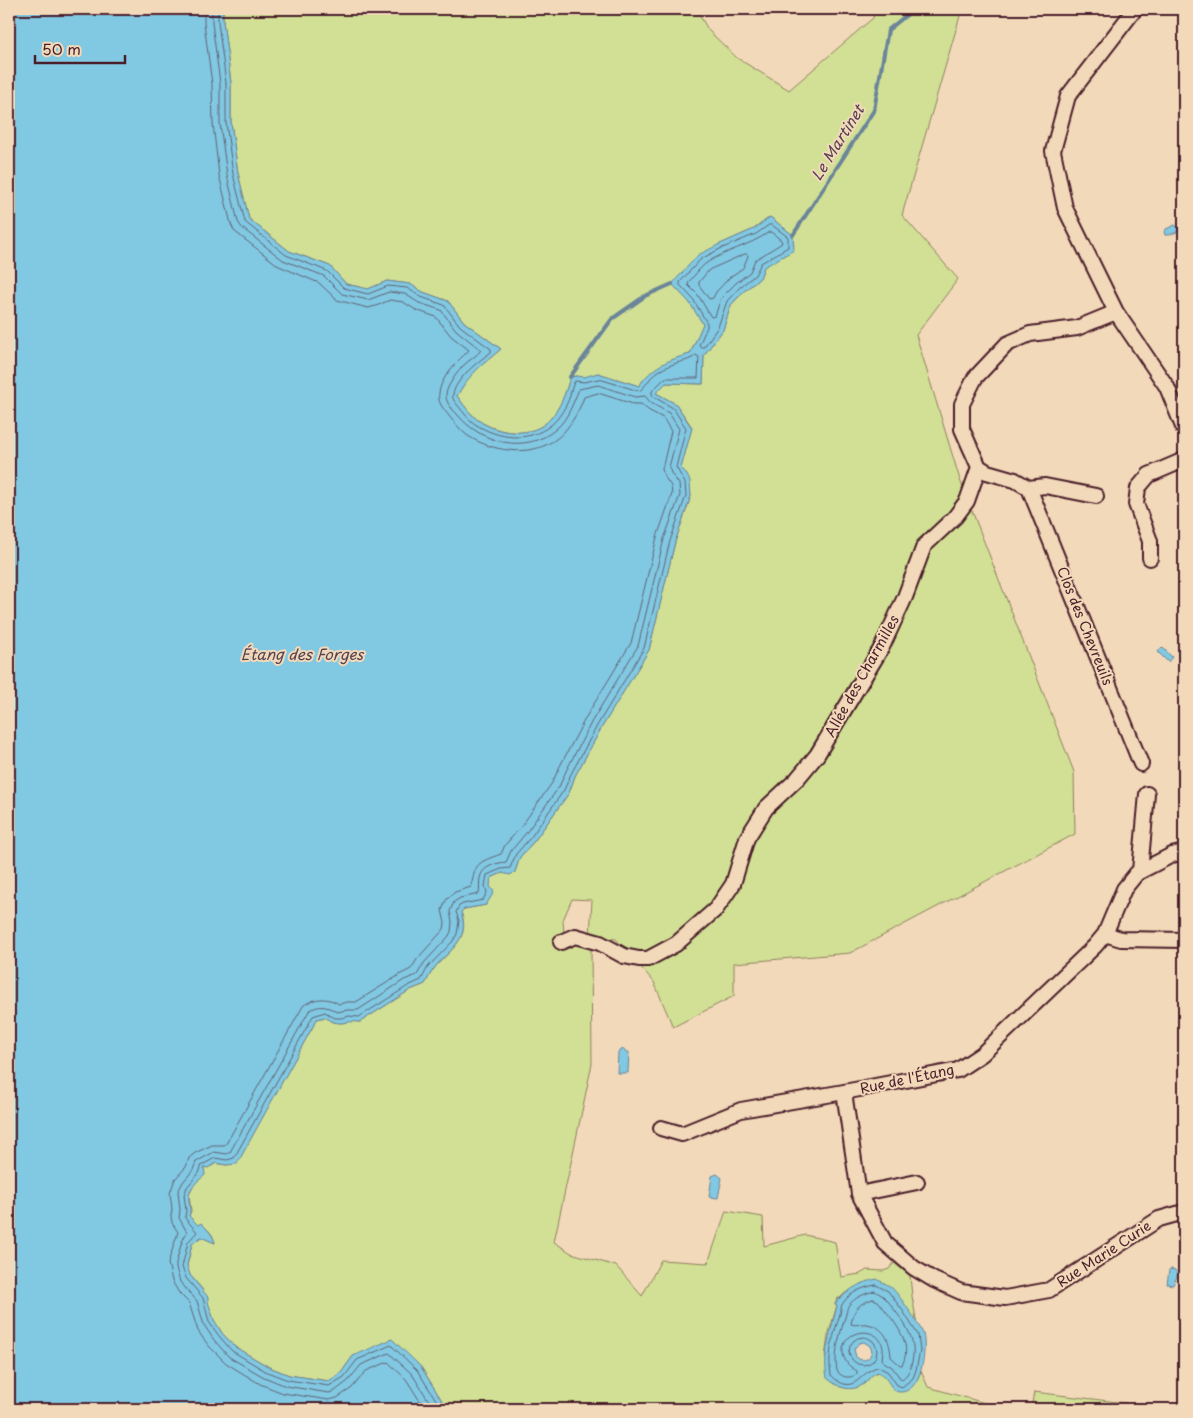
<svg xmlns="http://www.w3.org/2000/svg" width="1193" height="1418" font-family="'Playpen Sans',sans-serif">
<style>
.green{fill:#d1e094;stroke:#8e8060}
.water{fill:#81c8e2;stroke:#6b8499;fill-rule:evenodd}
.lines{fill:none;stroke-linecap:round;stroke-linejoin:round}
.shore{stroke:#606374;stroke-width:1}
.stream{stroke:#6b8499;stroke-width:4}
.minor-casing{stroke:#4a1f2b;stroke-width:18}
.minor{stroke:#f2d9b9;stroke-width:14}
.labels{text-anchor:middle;stroke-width:4;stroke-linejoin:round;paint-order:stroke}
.street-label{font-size:14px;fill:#4a1f2b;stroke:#f2d9b9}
.water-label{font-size:15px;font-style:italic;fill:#554150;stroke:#f2d9b9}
</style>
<rect width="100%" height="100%" fill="#f2d9b9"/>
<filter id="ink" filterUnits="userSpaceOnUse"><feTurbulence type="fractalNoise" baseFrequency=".02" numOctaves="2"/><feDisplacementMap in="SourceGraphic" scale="10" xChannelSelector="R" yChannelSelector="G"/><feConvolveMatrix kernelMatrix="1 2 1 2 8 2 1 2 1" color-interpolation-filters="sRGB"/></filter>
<g filter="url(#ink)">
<!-- green -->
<path class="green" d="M223 9H698L697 11 709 31 737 58 789 90 873 18 875 9H962L902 215 958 279 916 335 960 480 1074 772 1075 834 850 953 734 963V996L673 1027 654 982 616 939 590 936 592 900 572 899 563 920 564 934 591 947 592 1064 554 1242 571 1253 616 1266 642 1296 661 1260 708 1263 726 1211 763 1217 764 1246 805 1235 835 1242 841 1277 860 1274 867 1270 883 1271 889 1269 894 1263 910 1276 912 1296 917 1324 891 1287 877 1280 845 1293 840 1298H838L835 1304 837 1305 828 1336 825 1357 840 1387C849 1389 857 1389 865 1383 870 1378 871 1374 878 1372L884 1376 888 1379 917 1380 921 1371 928 1387 999 1407 1000 1409H451L444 1404 421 1367 353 1356 341 1373 329 1381 289 1375 269 1367 235 1347 222 1333 214 1320 202 1289 190 1275 187 1266 192 1244 201 1237 215 1243C213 1234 208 1229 201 1224L198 1226 189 1216 191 1211 189 1195 204 1166H212L216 1163 226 1165 237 1163 317 1019 325 1017 333 1022 342 1023 349 1021 360 1022 410 990 425 984C428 979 430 974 433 970 447 951 472 940 461 912L464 909 486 905 491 878 502 873 515 872 520 857 535 840 569 793 575 776 602 727 649 650 675 542 691 496 686 473 681 468 692 427 676 404 656 393 666 383 703 384 704 355 723 330 731 305 744 291 753 284 760 278 764 267 793 235 770 217 754 229 718 245 672 284 689 301 703 324 690 354C671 359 649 369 639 386L598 373 584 378 577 376 570 377C566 392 561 407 550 419 533 439 498 434 478 420 470 414 463 404 457 396L465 381 472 373 501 349 464 322 448 301 423 292 409 284 387 281 368 289 346 284 330 266 289 251 249 219 238 173 231 122V83L223 21Z
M1034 1392 1126 1403V1409H1031Z"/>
<!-- water -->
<path class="water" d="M9 9H223V21L231 83V122L238 173 249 219 289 251 330 266 346 284 368 289 387 281 410 284 423 292 448 301 464 322 501 349C481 366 470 373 457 396 463 404 470 414 478 420 497 434 533 439 550 419 561 407 566 392 570 377L577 376 584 377 598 373 639 386C652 366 668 360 690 354L703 324 689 302 672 284 698 255 718 245 754 229 770 217 793 235 794 250 764 267 760 278 753 284 744 291 731 305 723 330 704 355 703 384 666 383 656 393 676 404 692 428 681 468 686 473 690 481 691 496 675 542 649 650 602 727 575 776 569 793 535 840 520 857 515 872 510 875 502 873 491 878 490 886 494 892 486 905 464 909 461 912C471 942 448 949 433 970 430 974 428 979 425 984L410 990 360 1022C343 1020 340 1028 325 1017L317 1019 237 1164 226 1165 216 1163 208 1168 204 1167 205 1175C199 1180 190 1187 189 1195 188 1203 192 1209 189 1216L198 1225 201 1223C208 1230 213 1235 215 1243L201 1237 192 1244 187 1265 190 1275 208 1297V1302L214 1320 222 1333 235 1347 269 1367 289 1375 329 1381 341 1373 353 1356 392 1339 421 1367 444 1404 451 1409H9Z
M1175 225 1179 228 1177 232 1169 235H1165L1164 232 1166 229Z
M1162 647 1172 657 1168 662 1158 652Z
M622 1049H624L626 1052H629L628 1073H617L618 1052 621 1051Z
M717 1174 722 1178 718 1198 709 1197 712 1176Z
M1171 1269 1175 1270 1178 1274 1173 1285 1167 1284 1169 1270Z
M877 1279C881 1282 887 1284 891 1287 897 1292 921 1326 923 1334 927 1349 922 1394 899 1392 890 1391 889 1377 878 1372 872 1374 870 1377 866 1382 853 1394 838 1388 827 1378 822 1352 832 1330 837 1305L835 1304 839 1298 840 1299C852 1287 862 1282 877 1279ZM864 1342 870 1346 872 1351 870 1356C866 1361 861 1361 856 1357L854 1349 859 1343Z"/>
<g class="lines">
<!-- shore -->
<path class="shore" d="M204 9V23L212 84 213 124 219 175 231 224 234 231 279 266 319 283 337 300 368 308 376 306 390 300 403 302 416 310 436 317 451 336 469 350C466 354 461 357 458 361 450 369 440 382 439 393 437 403 444 409 449 416 455 423 461 431 468 436 495 453 538 459 563 433 572 423 580 409 584 397L598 393 633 404H641L648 410 663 418 671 431 662 469 664 476 671 486 672 494 657 537 631 643 586 717 559 768 552 783 520 828 505 845 501 854C476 863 476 863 471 887L455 892 446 900 442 910 445 923 444 929 418 958 411 969 401 974 356 1002H347L339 1004C328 997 314 997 303 1006L226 1144 224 1145H212L195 1153 189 1158 186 1167 175 1179 170 1193 172 1209 171 1216 172 1223 178 1232 168 1263 172 1281 179 1293 189 1303 198 1331 208 1345 226 1363 260 1384 283 1393 329 1400 337 1398 352 1388 366 1371 388 1362 406 1379 425 1409
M212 9V23L220 83V124L227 175 238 222 242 228 283 260 324 276 342 294 368 300 389 292 405 294 419 303 441 310 456 330 481 350C477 356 469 360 464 365 458 371 447 386 446 394 445 402 452 409 457 414 480 443 526 455 556 429 568 419 573 403 579 389L598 385 635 397 645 396 651 403 669 413 679 429 669 467 671 473 679 484 680 495 664 539 638 646 592 721 566 771 559 787 526 833 511 851 506 862C497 863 482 866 480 878 479 883 480 889 479 894L460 898 454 902 450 911 452 922 451 932 448 937 424 963 417 975 404 980 358 1010H347L337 1012C328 1006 318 1004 309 1011L230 1152 227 1154 214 1152 196 1162 193 1170 183 1182 178 1191 180 1210 179 1218 187 1232 182 1241 176 1263V1268L180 1282 197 1301 204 1325 214 1340 229 1357 264 1377 286 1386 329 1393 335 1391 348 1381 361 1365 389 1353 412 1374 434 1409
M218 9V22L226 83V123L233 174 245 222 286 255 327 271 344 288 368 294 388 286 407 288 421 297 444 305 460 326 491 349V352C478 362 457 377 453 394 451 399 457 404 459 407 464 413 469 420 475 424 498 439 529 443 551 425 559 419 567 405 570 396 571 391 572 386 575 381L584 382 599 379 639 391C646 387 649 378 656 373 661 369 668 366 674 364 681 361 690 361 696 355L699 357 698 378H665L652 391V394L654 397 673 408 686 428 676 467 685 483 686 496 670 541 644 648 598 724 571 774 564 790 531 837 516 854 510 868 501 869 487 875 485 886 487 892 483 900 463 904 459 906 456 912 459 921 457 934 453 941 428 967 421 980 408 986 359 1017 349 1016 341 1018H335L325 1012 313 1016 234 1158 227 1160 215 1158 202 1165 199 1173 187 1187 184 1195 186 1210 185 1218 197 1232 188 1242 182 1267 186 1278 203 1298 209 1322 219 1336 232 1351 267 1372 288 1380 329 1386 344 1377 357 1360 391 1345 417 1370 440 1406 443 1409
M769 225H772L788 237V247L761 263 755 275 740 287 727 301 718 327 704 347H701L699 345 707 327V323L693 299 680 285V282L701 259 720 249 756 234Z
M769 232H771L781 240 782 243 755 260 750 272 736 283 721 298 715 316 711 317 698 295 688 285 689 282C694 276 699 269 705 264 723 251 750 246 769 232Z
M745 254H747L748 256 743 268 730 277 716 292 713 298 709 299 699 285V282L709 270Z
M876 1285 888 1291 903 1311 918 1335 920 1351 916 1370 913 1378 902 1387 897 1385 888 1372 879 1367C861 1368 855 1400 831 1375 827 1355 834 1333 840 1314 841 1310 841 1305 843 1303 850 1292 864 1287 876 1285Z
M875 1291 883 1296 888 1301C902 1321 918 1336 912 1362 910 1369 908 1375 902 1379L900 1378 892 1367 882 1361C882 1357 883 1353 883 1349 881 1324 841 1328 843 1353 844 1362 850 1367 857 1371V1374C850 1379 842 1378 837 1371 833 1352 841 1332 846 1314 847 1311 847 1308 848 1306 854 1298 865 1293 875 1291Z
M873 1299 878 1301 882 1306C894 1322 914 1343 902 1365H900L891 1357C890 1341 885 1327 867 1324 861 1323 856 1326 851 1324 854 1310 858 1303 873 1299Z
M849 1351a14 14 0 1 1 28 0a14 14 0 1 1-28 0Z"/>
<!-- stream -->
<path class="stream" d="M793 235 874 110 888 30 914 9
M570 377 612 319 645 296 672 284"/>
<defs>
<path id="minor" d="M1135 9 1068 96 1053 151 1065 208 1116 312 1167 387 1184 429
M979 467 987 472 1015 480 1029 488 1141 764
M1029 488 1045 486 1096 496
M1150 558V541L1136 504 1138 488 1149 475 1184 460
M1140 871 1147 794
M1105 934 1121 939 1184 940
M561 942 575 936 600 943 624 956 639 959H648L676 944 716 909 733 884 747 838 766 808 797 779 817 755 882 647 905 597 924 546 955 517 967 501 979 467 962 429V404L975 378 1007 344 1030 334 1077 328 1116 312
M844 1092 859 1194 885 1243 914 1268 934 1280 961 1292 1005 1298 1049 1290 1159 1219 1184 1212
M661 1128 682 1134 741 1110 844 1092 958 1070 982 1054 1095 946 1105 934 1124 889 1137 873 1172 855 1184 852
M859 1194 917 1182"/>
</defs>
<!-- minor casing -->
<use href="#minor" class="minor-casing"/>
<!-- minor -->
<use href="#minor" class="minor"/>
</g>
</g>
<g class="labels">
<!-- street labels -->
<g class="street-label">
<text transform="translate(1085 626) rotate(68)" y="5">Clos des Chevreuils</text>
<text transform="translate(862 676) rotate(-61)" y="5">Allée des Charmilles</text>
<text transform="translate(907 1079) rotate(-12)" y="5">Rue de l'Étang</text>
<text transform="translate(1104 1254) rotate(-33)" y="5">Rue Marie Curie</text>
</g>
<!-- water labels -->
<g class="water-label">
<text transform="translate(838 143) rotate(-58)" y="5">Le Martinet</text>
<text x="302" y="660">Étang des Forges</text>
</g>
</g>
<!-- margin -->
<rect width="1193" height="1418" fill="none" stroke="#f2d9b9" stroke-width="30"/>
<rect x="15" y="15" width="1163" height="1388" fill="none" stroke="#4a1f2b" stroke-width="2" filter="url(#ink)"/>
<!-- scale -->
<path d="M35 55v8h90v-8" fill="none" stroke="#4a1f2b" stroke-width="2.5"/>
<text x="42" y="55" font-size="15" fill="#4a1f2b" stroke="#f2d9b9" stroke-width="4" paint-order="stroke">50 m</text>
</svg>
